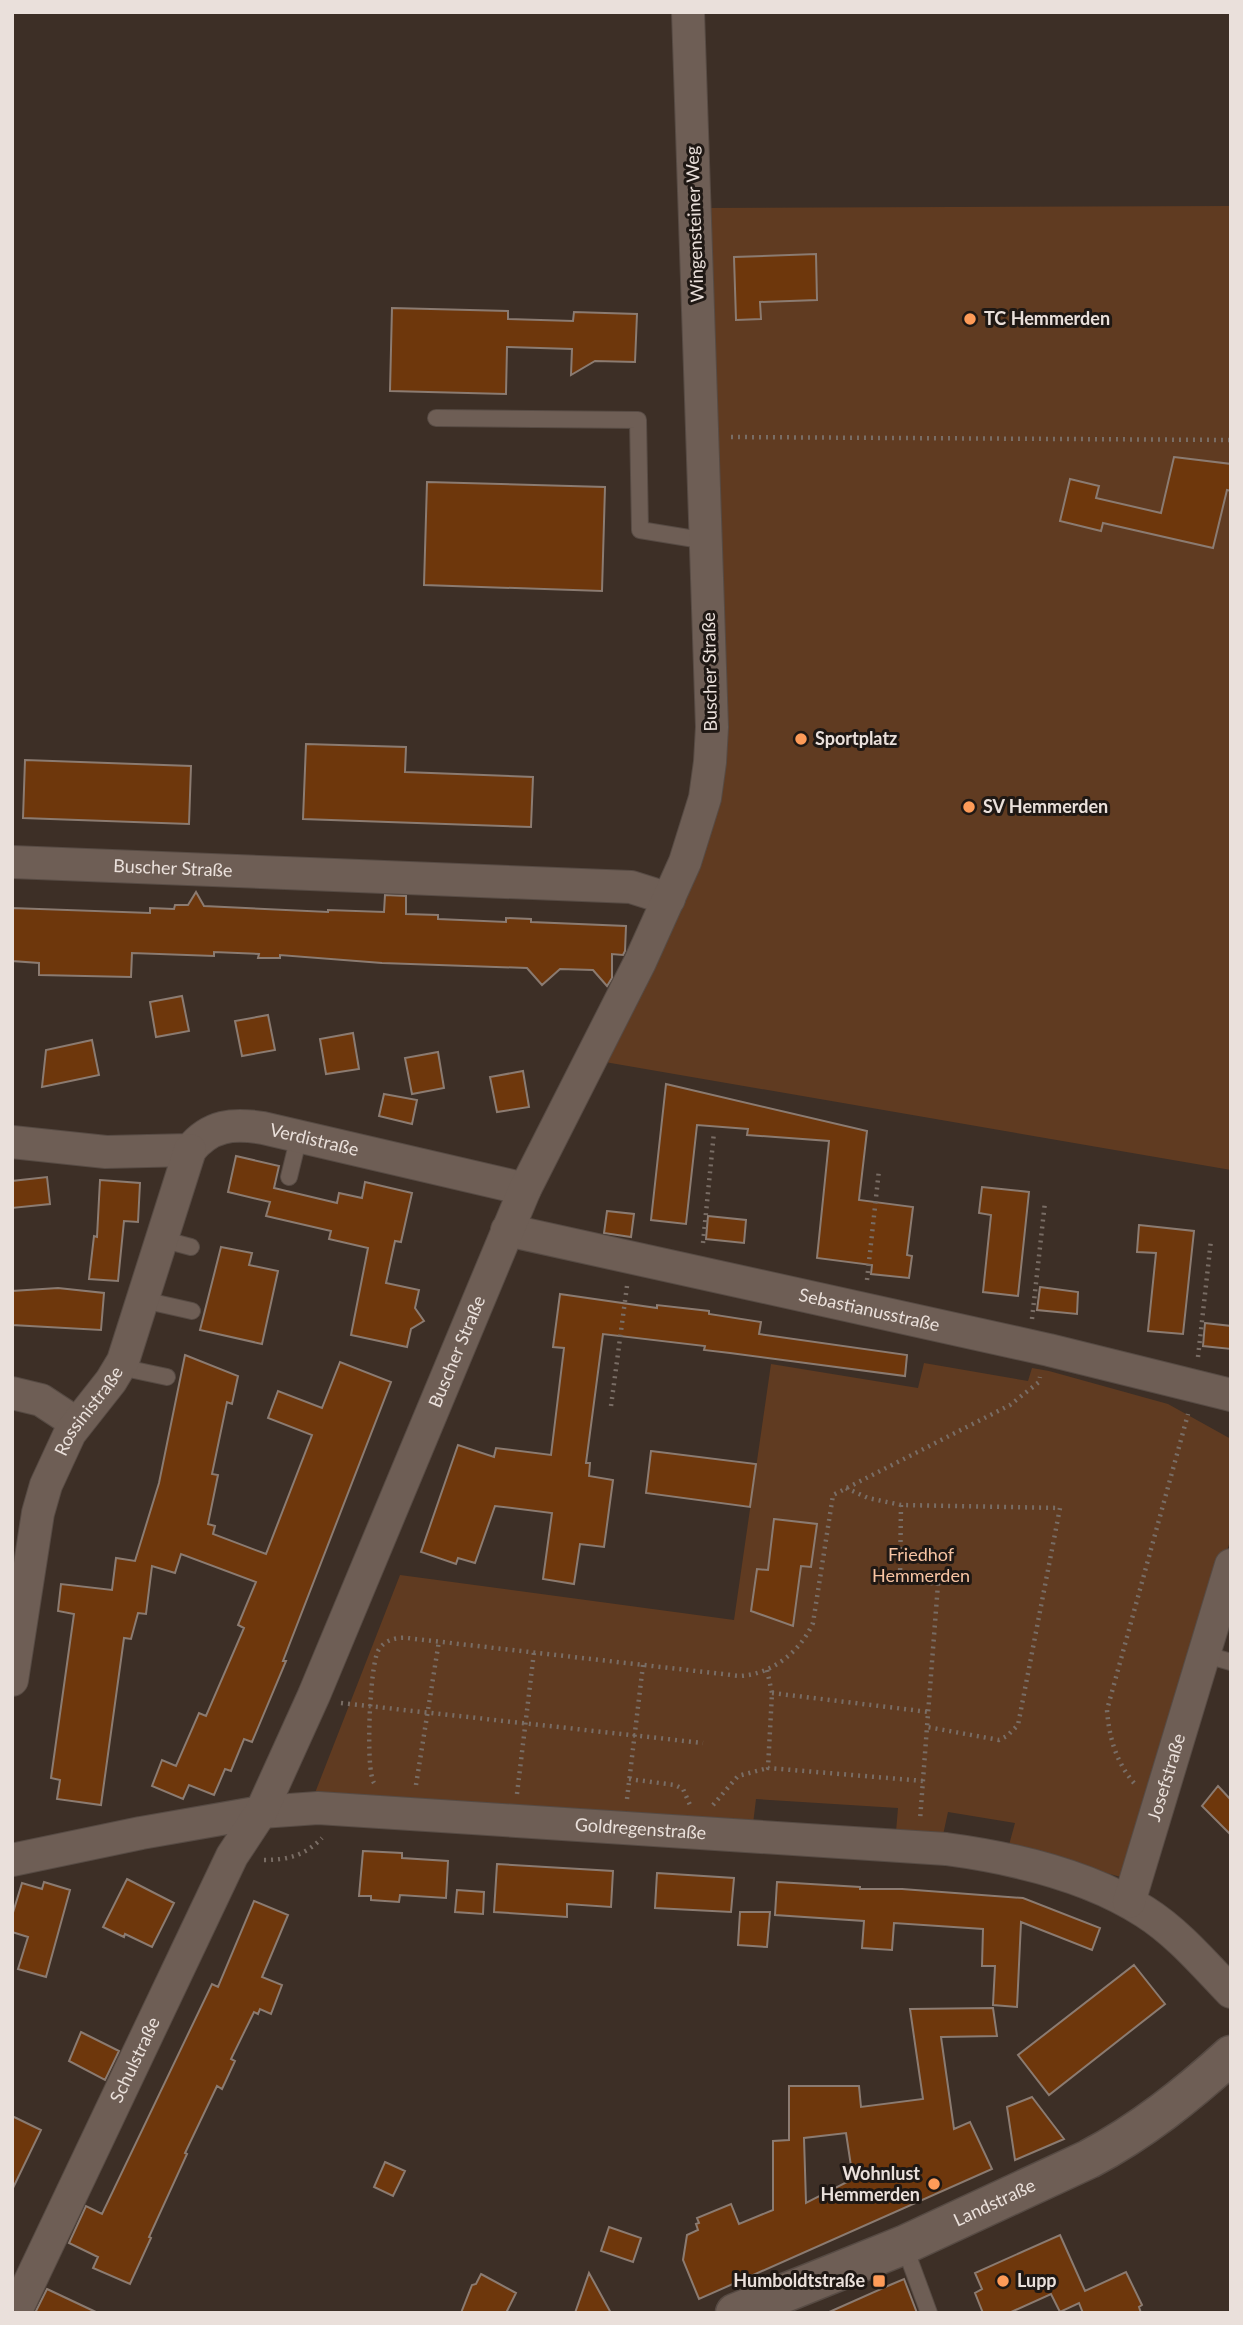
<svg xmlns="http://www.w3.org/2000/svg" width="1243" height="2325" font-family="Lato,sans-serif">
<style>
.green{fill:#603b21}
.building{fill:#6e370c;stroke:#8b7b71;stroke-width:2;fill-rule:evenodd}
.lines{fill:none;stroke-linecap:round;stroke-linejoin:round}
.lane-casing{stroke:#574b44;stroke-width:18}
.street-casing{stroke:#574b44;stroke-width:34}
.secondary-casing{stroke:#574b44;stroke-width:41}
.path{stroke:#796d65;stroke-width:4.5;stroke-dasharray:2 5;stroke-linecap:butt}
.lane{stroke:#6e5e55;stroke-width:16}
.street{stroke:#6e5e55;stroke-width:32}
.secondary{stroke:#6e5e55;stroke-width:38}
.poi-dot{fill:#fe9b58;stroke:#1f1814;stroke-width:2.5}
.labels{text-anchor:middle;stroke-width:6;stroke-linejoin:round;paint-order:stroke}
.street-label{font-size:18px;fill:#eae0db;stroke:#1f1814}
.poi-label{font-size:18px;font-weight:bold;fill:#eae0db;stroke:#1f1814;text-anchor:start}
.park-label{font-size:18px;fill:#f8c4a3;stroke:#1f1814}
</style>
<rect width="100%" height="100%" fill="#3d2f26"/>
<!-- green -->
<path class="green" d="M1231 206V1170L599 1061 723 735 704 208Z
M924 1363 1028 1381 1032 1368 1049 1371 1168 1404 1231 1439V1538L1124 1878 1009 1845 1015 1823 948 1812 943 1835 896 1832 898 1808 756 1799 753 1824 313 1798 400 1575 734 1620 771 1364 918 1388Z"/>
<!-- building -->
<path class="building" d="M816 254 817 300 760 302 761 319 736 320 734 257Z
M392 308 508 311V319L573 321 574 312 637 314 635 362 595 361 571 375 572 349 507 347 506 394 390 391Z
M1174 457 1231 464V491L1227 490 1213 548 1103 523 1101 531 1060 521 1070 479 1099 486 1096 498 1161 513Z
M427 482 605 487 602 591 424 585Z
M306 744 406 747 405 772 533 777 531 827 303 819Z
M25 760 191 766 189 824 23 818Z
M196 892 204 906 328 912V910L384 912 385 895 406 896V914L438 915V919L506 922V918L531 919V922L626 926 625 951 623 955 612 954V978L607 986 593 970 560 969 542 985 527 968 382 963 280 955V958H258L259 954 214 952V956L132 953 131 977 39 975V963L12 961V908L150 913V908L174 909 175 905H188Z
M182 996 189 1031 156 1037 150 1002Z
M268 1015 275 1050 242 1056 235 1021Z
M353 1033 359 1069 326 1074 320 1039Z
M92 1040 99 1075 42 1087 46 1050Z
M438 1052 444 1088 412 1094 405 1058Z
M523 1071 529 1107 497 1112 490 1077Z
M666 1084 867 1131 859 1200 913 1207 907 1255 912 1256 909 1278 871 1274 872 1265 817 1258 829 1141 747 1135 748 1129 697 1125 686 1224 651 1220Z
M384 1094 417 1100 412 1124 379 1116Z
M236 1156 279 1166 274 1188 337 1203 339 1193 362 1198 365 1182 412 1193 401 1242 395 1241 386 1283 419 1290 415 1308 424 1321 411 1329 407 1347 351 1335 368 1248 329 1239 331 1231 266 1216 270 1202 228 1192Z
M47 1177 50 1204 12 1208V1181Z
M100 1180 140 1183 138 1222 124 1221 118 1281 89 1279 94 1236 97 1237Z
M982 1187 1029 1192 1018 1296 983 1292 991 1215 979 1213Z
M607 1211 634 1214 631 1237 604 1233Z
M708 1216 746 1220 744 1243 706 1239Z
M1139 1225 1194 1231 1183 1334 1148 1331 1156 1253 1137 1252Z
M221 1247 252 1253 249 1265 278 1271 262 1344 200 1330Z
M1040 1287 1078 1292 1077 1314 1037 1310Z
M58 1288 104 1293 101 1330 12 1325V1291Z
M560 1294 657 1308V1305L709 1311V1314L761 1322 759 1334 907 1355 905 1376 730 1353 704 1350 705 1346 603 1334 586 1463H590L589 1476 613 1480 604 1547 580 1544 574 1584 543 1579 552 1513 495 1506 475 1563 458 1558 456 1564 421 1552 458 1445 494 1457 496 1448 551 1455 564 1348 553 1347Z
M1205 1323 1231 1326V1349L1203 1346Z
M185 1355 238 1376 232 1404 227 1402 212 1474 218 1475 208 1524 215 1526 213 1534 266 1554 312 1435 268 1418 278 1391 322 1408 340 1362 391 1382 283 1661H286L252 1742 244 1739 231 1771 225 1769 214 1795 189 1785 183 1799 152 1786 162 1760 176 1766 199 1713 206 1716 244 1628 238 1625 256 1582 181 1554 175 1573 152 1566 146 1614 138 1613 131 1639 124 1638 101 1805 57 1799 60 1780 51 1778 74 1614 58 1611 61 1584 112 1590 116 1558 135 1561 159 1483Z
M651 1451 756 1464 750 1507 646 1493Z
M774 1519 817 1524 811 1567 801 1566 793 1626 751 1611 757 1569 768 1570Z
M1218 1786 1231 1800V1835L1202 1806Z
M363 1851 402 1853V1858L448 1861 446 1898 400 1895 399 1902 371 1900V1896H359Z
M497 1864 613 1871 611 1907 567 1904V1917L494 1912Z
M657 1873 734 1878 731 1912 655 1908Z
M127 1879 174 1903 152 1947 125 1934 124 1937 103 1927Z
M44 1882 70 1890 46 1977 18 1969 28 1937 12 1932V1916L22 1883 42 1889Z
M777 1882 860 1887V1889H902L1023 1898 1100 1928 1092 1950 1021 1922 1017 2007 993 2005 995 1966H982L983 1929 894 1923 892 1950 862 1948 864 1921 775 1915Z
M457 1890 484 1892 483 1914 455 1912Z
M254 1901 288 1915 262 1977 282 1985 271 2014 260 2009 258 2014 254 2012 231 2059 235 2061 222 2089 217 2086 185 2153 187 2154 149 2237 151 2238 130 2284 93 2268 98 2257 69 2243 86 2206 102 2214 212 1984 218 1987Z
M740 1912H770L767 1947 738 1945Z
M1134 1965 1165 2004 1049 2095 1018 2055Z
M993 2008 997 2036 941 2037 954 2129 970 2122 992 2169 699 2299 683 2260 687 2235 698 2230 696 2224 699 2223 697 2218 731 2204 739 2224 773 2210V2141L789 2140V2086H859L861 2107 923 2099 910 2009ZM846 2133 853 2179 806 2203 804 2138Z
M81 2032 119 2051 105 2080 69 2061Z
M1032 2097 1064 2139 1015 2160 1007 2107Z
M12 2116 41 2130 12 2190Z
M385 2162 405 2171 393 2196 374 2187Z
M609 2227 641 2238 633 2262 601 2251Z
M1060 2235 1085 2291 1126 2272 1142 2305 1139 2307 1141 2313H1083L1079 2303 1060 2312 1051 2294 1009 2313H983L975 2293 982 2289 975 2273Z
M589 2273 611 2313H575Z
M481 2274 516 2293 506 2313H461L472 2285 476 2284Z
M904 2279 917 2313H827L890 2285Z
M47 2289 98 2313H35Z"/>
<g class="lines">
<defs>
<path id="lane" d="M436 418 638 420 640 530 707 541
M289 1177 299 1136
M161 1239 191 1247
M143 1300 192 1311
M120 1367 167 1377
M1203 1654 1231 1662
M904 2245 929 2313"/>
<g id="street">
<path id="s1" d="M12 862 631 887 669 899"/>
<path id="s2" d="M12 1142 106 1152 190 1150C210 1125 233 1123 263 1128L525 1189"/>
<path id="s3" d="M507 1230 1049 1350 1231 1395"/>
<path d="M12 1393 41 1400 76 1423"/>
<path id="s4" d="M12 1680 38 1513 46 1485 70 1433 111 1381 123 1361 190 1150"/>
<path id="s5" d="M12 1860 141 1833 261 1812 318 1808 946 1849C1013 1858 1088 1875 1145 1912 1178 1933 1204 1964 1231 1992"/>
<path id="s6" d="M1129 1902 1231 1565"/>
<path id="s7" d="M15 2313 232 1856 261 1812 314 1695 525 1189 640 962 685 862 705 798 710 762 712 727 688 12"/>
</g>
<g id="secondary">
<path id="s8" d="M735 2313 904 2245 1089 2159C1142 2131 1187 2095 1231 2055"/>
</g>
</defs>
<!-- lane casing -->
<use href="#lane" class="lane-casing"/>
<!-- street casing -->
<use href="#street" class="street-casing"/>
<!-- secondary casing -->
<use href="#secondary" class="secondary-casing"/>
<!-- path -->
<path class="path" d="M731 437 1231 440
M703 1243 714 1132
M867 1280 879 1170
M1032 1319 1045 1202
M1198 1357 1211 1240
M611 1406 627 1286
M846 1488 868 1498 901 1505 1060 1508 1018 1725 1007 1736 999 1740 927 1727 920 1820
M901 1505 900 1579 938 1584 927 1727
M767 1670 772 1693 768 1768 924 1781
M772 1693 929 1712
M341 1703 703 1743
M629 1779 675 1785 683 1789 690 1805
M374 1783C365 1769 370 1666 378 1651 384 1640 396 1637 407 1638L740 1676C772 1674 800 1652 813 1623L833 1495 1010 1405 1039 1382 1040 1377
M1134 1783C1116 1762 1109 1737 1107 1710L1188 1414
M416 1785 439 1641
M517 1794 534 1652
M627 1799 643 1665
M713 1805 738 1776 768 1768
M264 1860C289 1860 305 1855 322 1838"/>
<!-- lane -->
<use href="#lane" class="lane"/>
<!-- street -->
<use href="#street" class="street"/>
<!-- secondary -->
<use href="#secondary" class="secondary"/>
</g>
<!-- markers -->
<g class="poi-dot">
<circle cx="970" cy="319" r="7"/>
<circle cx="801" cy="739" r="7"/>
<circle cx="969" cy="807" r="7"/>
<circle cx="934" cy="2184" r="7"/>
<rect x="872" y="2274" width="14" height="14" rx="3.5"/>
<circle cx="1003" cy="2281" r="7"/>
</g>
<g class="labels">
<!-- street labels -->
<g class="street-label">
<text transform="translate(695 224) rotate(-92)" y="6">Wingensteiner Weg</text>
<text transform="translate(710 672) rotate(-91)" y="6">Buscher Straße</text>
<text dy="6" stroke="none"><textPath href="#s1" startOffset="161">Buscher Straße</textPath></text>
<text dy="6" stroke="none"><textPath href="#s2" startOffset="312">Verdistraße</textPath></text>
<text dy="6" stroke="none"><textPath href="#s3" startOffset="371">Sebastianusstraße</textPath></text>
<text dy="6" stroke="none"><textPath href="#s7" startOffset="1059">Buscher Straße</textPath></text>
<text dy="6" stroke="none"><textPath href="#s4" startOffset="284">Rossinistraße</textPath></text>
<text dy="6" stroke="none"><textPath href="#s6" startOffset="130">Josefstraße</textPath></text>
<text dy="6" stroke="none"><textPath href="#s5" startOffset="634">Goldregenstraße</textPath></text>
<text dy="6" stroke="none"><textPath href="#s7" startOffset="280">Schulstraße</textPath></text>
<text dy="6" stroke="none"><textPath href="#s8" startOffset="282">Landstraße</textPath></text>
</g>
<!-- poi labels -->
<g class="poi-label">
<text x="984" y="325">TC Hemmerden</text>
<text x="815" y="745">Sportplatz</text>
<text x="983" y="813">SV Hemmerden</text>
<text x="920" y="2180" text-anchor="end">Wohnlust<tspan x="920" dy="21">Hemmerden</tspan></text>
<text x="865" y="2287" text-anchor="end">Humboldtstraße</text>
<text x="1017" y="2287">Lupp</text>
</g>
<!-- park labels -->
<g class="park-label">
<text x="921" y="1561">Friedhof<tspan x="921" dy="21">Hemmerden</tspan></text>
</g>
</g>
<!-- border -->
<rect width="1243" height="2325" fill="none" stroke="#eae0db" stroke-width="28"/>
</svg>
